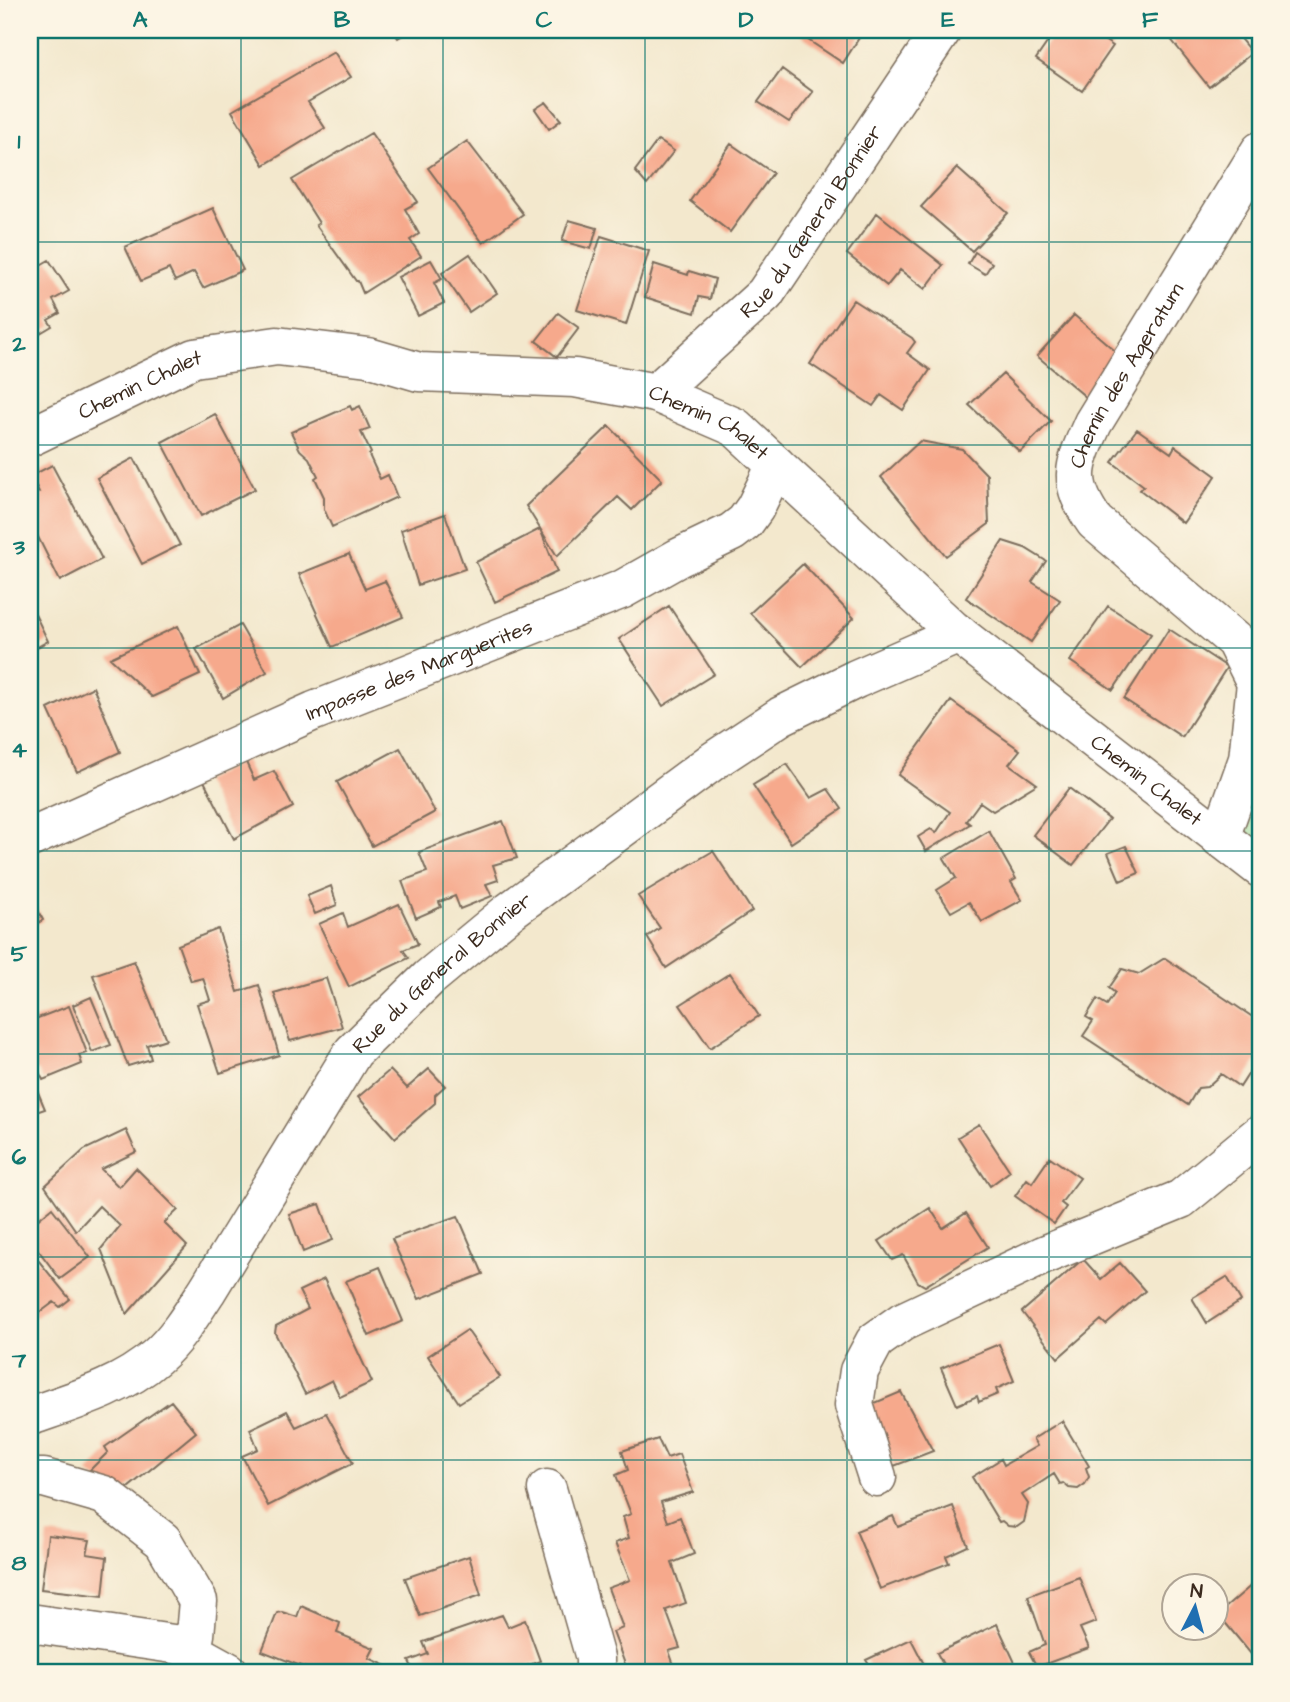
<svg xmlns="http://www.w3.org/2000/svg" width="1290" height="1702" font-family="'Architects Daughter',sans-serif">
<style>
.green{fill:#8dd997;stroke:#64825a;stroke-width:2}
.building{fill:#f6a98c}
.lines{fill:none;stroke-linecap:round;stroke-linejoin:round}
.minor-casing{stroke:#7b6c5b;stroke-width:41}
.minor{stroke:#fff;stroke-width:38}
.grid{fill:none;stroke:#0f766e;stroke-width:2;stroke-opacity:0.55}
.labels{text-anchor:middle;stroke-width:6;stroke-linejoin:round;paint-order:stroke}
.street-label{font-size:21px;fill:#3b2a1e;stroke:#fcf5e5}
.neatline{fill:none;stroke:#0f766e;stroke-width:2.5}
.grid-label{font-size:23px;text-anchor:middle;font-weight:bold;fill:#0f766e}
</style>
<rect width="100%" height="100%" fill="#fcf5e5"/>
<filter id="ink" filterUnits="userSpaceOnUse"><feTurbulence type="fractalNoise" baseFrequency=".0143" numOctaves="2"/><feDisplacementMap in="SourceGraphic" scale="14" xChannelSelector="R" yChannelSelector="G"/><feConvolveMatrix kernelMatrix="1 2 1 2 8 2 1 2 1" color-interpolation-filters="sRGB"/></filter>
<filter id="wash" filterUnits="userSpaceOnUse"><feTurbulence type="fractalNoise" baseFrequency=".00686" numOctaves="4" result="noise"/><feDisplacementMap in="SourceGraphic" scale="28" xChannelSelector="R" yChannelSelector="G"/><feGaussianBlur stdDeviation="1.57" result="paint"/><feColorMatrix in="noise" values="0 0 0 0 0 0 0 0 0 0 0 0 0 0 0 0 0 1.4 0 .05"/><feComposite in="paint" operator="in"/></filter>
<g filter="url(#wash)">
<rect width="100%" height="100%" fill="#f3e8cd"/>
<!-- green -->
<path class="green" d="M1260 759V854L1223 830Z"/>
<g id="blocks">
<!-- building -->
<path class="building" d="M393 30H411L398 38Z
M793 30H864L843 63Z
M1056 30H1089L1113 46 1082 91 1036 59Z
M1170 30H1233L1252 53 1209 87 1166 33Z
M334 52 351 77 308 102 325 128 264 165 232 111Z
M782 69 813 92 789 122 758 102Z
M546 102 561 120 549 129 535 109Z
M371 133 418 202 405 209 419 234 410 240 421 256 363 293 358 281H356L316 225 319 223 292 180Z
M658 140 674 151 647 185 635 171Z
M467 141 523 214 483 243 428 168Z
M731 144 773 173 730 232 690 201Z
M957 168 1008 213 972 251 921 207Z
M213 208 243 270 203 288 194 272 175 281 169 269 141 281 125 247Z
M877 213 943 265 925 289 900 270 887 286 847 254Z
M569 220 597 228 591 249 562 241Z
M601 236 649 251 626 325 577 310Z
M975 252 992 263 985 274 968 264Z
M470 254 497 293 469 312 442 273Z
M49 260 69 291 53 300 60 313 48 320 52 326 30 339V271Z
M431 260 442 279 434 283 444 303 418 316 398 277Z
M654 264 688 275 689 271 715 279 710 299 699 297 695 313 645 297Z
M853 300 912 338 915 342 907 353 930 370 903 410 881 395 873 406 810 364Z
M558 313 579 328 557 357 536 341Z
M1074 315 1121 356 1087 398 1037 356Z
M1003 374 1051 421 1020 452 969 405Z
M350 406 352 410 360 406 370 429 361 432 371 453 369 455 380 479 388 475 397 497 332 527 324 509V497L315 478 318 476 309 458 300 450 291 432Z
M215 414 255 489 201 516 162 442Z
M609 426 662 480 632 510 618 497 557 556 526 506Z
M1137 429 1171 453 1175 446 1216 476 1183 523 1140 490 1144 486 1112 462Z
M920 441 962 449 987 475 989 524 946 556 881 477Z
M134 458 180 545 142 564 97 478Z
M52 465 102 559 60 581 30 521V496L39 492 31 476Z
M445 514 465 569 418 585 401 530Z
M540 529 557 572 495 602 476 562Z
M1003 541 1025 548 1046 561 1032 582 1060 600 1031 642 966 598Z
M349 554 365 589 385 581 403 617 332 647 299 574Z
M803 564 854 618 802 667 750 613Z
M30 604 48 641 30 651Z
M669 606 714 674 663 706 619 639Z
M1108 606 1151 634 1113 690 1070 661Z
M240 625 267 672 223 698 196 649Z
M178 626 200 675 152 697 110 658Z
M1169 629 1227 667 1182 737 1124 699Z
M93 687 120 752 77 772 48 709Z
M951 701 1020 750 1009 764 1037 784 993 811 980 802 966 821 970 824 926 851 918 837 931 829 936 833 950 812 898 775Z
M400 748 435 812 372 846 337 782Z
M245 760 254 780 274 771 293 807 234 839 204 781Z
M787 764 811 798 828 789 842 809 791 843 753 785Z
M1069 788 1109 819 1073 865 1033 835Z
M503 821 517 858 493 865 498 880 486 884 492 896 460 909 455 896 439 902 441 907 416 918 402 881 427 872 419 852Z
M989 831 1016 879 1011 882 1022 900 982 922 969 902 951 912 937 890 956 878 944 858Z
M1126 846 1139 873 1120 881 1108 853Z
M713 851 752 911 666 968 647 937 660 928 638 896Z
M331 886 337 905 315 914 307 896Z
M30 896 43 920 30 928Z
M399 904 418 944 403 950 409 958 349 987 319 924 343 913 348 927Z
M218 929 238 992 259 985 279 1055 220 1073 197 1004 210 1000 203 978 191 981 178 945Z
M1165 958 1260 1022V1060L1258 1059 1240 1087 1221 1074 1207 1087 1198 1088 1188 1105 1083 1036 1093 1021 1086 1017 1097 999 1107 1005 1115 993 1109 988 1122 969 1139 974Z
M134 961 166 1039 147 1045 151 1059 128 1066 93 975Z
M730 973 759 1016 710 1048 680 1005Z
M326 978 342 1027 290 1041 274 993Z
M91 997 111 1045 92 1052 73 1005Z
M69 1006 87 1053 79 1055 82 1064 43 1080 38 1070 30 1073 45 1109 30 1114V1021Z
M429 1069 445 1086 435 1095V1103L395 1138 358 1097 390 1070 407 1088Z
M979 1124 1010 1171 990 1186 958 1137Z
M126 1130 136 1152 101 1169 119 1187 136 1168 178 1210 164 1223 187 1246 127 1314 101 1249 120 1226 99 1206 76 1231 45 1186 84 1150Z
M1050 1157 1080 1178 1061 1203 1066 1207 1054 1224 1015 1196 1027 1179 1032 1183Z
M320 1204 333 1240 303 1252 289 1214Z
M52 1208 90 1257 60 1279 30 1239V1226Z
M930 1208 943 1228 966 1213 988 1247 925 1286 918 1282 903 1255 892 1260 879 1241Z
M458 1216 483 1274 419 1299 392 1239Z
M1083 1259 1101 1279 1120 1263 1145 1291 1106 1325 1101 1320 1058 1358 1022 1312Z
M38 1260 70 1299 60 1307 54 1302 34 1317 30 1313V1266Z
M380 1267 403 1321 369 1336 346 1281Z
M1227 1277 1241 1301 1207 1323 1192 1298Z
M324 1279 372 1382 340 1397 332 1380 305 1394 275 1333 276 1326 308 1309 299 1291Z
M467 1330 500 1377 459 1403 428 1356Z
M999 1344 1014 1381 996 1389 998 1394 979 1402 977 1396 957 1405 941 1368Z
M901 1392 933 1451 894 1466 870 1405Z
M171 1401 196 1432 123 1492 87 1473 108 1452 105 1447Z
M287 1411 296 1427 326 1413 353 1463 268 1506 242 1456 258 1449 250 1429Z
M1062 1421 1089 1466 1086 1468 1089 1477 1085 1484 1078 1489 1069 1488 1063 1483 1060 1484 1054 1474 1022 1495 1028 1504 1024 1522 1017 1527 1008 1526 1002 1521 999 1522 972 1477 1001 1459 1004 1465 1037 1446 1033 1439Z
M658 1439 667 1458 679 1454 693 1492 661 1502 668 1522 680 1517 694 1554 672 1563 686 1603 666 1610 680 1648 669 1651 676 1671 628 1672 613 1632 623 1628 608 1588 630 1580 615 1543 629 1538 623 1517 631 1514 616 1475 628 1470 622 1451Z
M953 1506 968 1546 946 1556 949 1563 880 1589 856 1531 893 1516 898 1527Z
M48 1535 90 1540 87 1554 107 1557 103 1596 41 1589Z
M469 1556 481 1595 420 1616 405 1578Z
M1079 1577 1096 1622 1080 1628 1089 1648 1037 1667 1029 1652 1045 1645 1028 1596Z
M1260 1578V1665L1218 1614Z
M301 1606 340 1623 337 1633 374 1648 369 1658 389 1667 387 1672H316L262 1651 277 1613 282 1612 297 1617Z
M502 1615 508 1627 525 1620 540 1661 521 1668 523 1672H414L409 1661 428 1654 423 1642Z
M997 1624 1017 1667 1005 1672H947L937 1653Z
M911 1639 928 1672H862L871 1668 866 1660Z"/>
</g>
</g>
<g filter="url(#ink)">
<use href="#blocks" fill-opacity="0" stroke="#7b6c5b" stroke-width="2"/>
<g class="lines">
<defs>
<g id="minor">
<path id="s1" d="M656 393 765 294 942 30"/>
<path id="s2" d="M30 437 194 358 277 346 368 357 419 372 575 378 656 393 735 427 952 629 1260 868"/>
<path id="s3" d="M30 838 314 711 623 589 678 558 732 532 745 522 755 508 776 465"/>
<path id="s4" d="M1220 838 1248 759 1256 683 1235 641 1095 522C1066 481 1074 466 1093 423L1260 151"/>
<path id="s5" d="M30 1416C73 1401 121 1388 156 1357 177 1339 193 1312 208 1289L353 1052 429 978 510 911 713 761 781 716 856 679 959 634"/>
<path d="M877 1477 854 1405 859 1371 875 1341 902 1322 1044 1255 1181 1199 1260 1134"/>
<path d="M30 1478H44L104 1495 163 1541 198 1601 195 1635 180 1645 30 1623"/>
<path d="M547 1489 595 1658V1672"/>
<path d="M180 1645 229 1672"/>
</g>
</defs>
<!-- minor casing -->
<use href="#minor" class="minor-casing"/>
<!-- minor -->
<use href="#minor" class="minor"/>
</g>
</g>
<!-- grid -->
<path class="grid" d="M241 30V1672M443 30V1672M645 30V1672M847 30V1672M1049 30V1672M30 242H1260M30 445H1260M30 648H1260M30 851H1260M30 1054H1260M30 1257H1260M30 1460H1260"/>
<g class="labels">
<!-- street labels -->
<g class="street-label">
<text dy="7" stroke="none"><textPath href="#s1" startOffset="233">Rue du General Bonnier</textPath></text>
<text dy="7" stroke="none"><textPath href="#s4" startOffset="555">Chemin des Ageratum</textPath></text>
<text dy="7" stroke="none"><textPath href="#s2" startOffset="122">Chemin Chalet</textPath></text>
<text dy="7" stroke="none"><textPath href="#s2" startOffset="710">Chemin Chalet</textPath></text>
<text dy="7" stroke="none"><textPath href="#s3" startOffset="424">Impasse des Marguerites</textPath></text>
<text dy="7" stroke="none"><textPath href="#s2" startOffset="1278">Chemin Chalet</textPath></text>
<text dy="7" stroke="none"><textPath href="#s5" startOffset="623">Rue du General Bonnier</textPath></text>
</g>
</g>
<!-- margin -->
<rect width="1290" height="1702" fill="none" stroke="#fcf5e5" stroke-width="77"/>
<!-- north arrow -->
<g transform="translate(1195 1607) rotate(6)"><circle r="33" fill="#fcf5e5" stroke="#afa495" stroke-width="2"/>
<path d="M0-5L12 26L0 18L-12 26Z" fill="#1f6fb2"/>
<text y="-10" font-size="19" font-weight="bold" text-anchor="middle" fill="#3b2a1e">N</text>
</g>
<rect x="38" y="38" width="1214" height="1626" class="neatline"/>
<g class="grid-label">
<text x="140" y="27">A</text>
<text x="342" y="27">B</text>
<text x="544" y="27">C</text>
<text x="746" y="27">D</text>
<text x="948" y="27">E</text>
<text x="1150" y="27">F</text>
<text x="19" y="148">1</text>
<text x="19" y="351">2</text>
<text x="19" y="554">3</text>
<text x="19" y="757">4</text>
<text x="19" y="961">5</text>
<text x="19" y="1164">6</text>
<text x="19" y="1367">7</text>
<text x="19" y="1570">8</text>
</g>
</svg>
